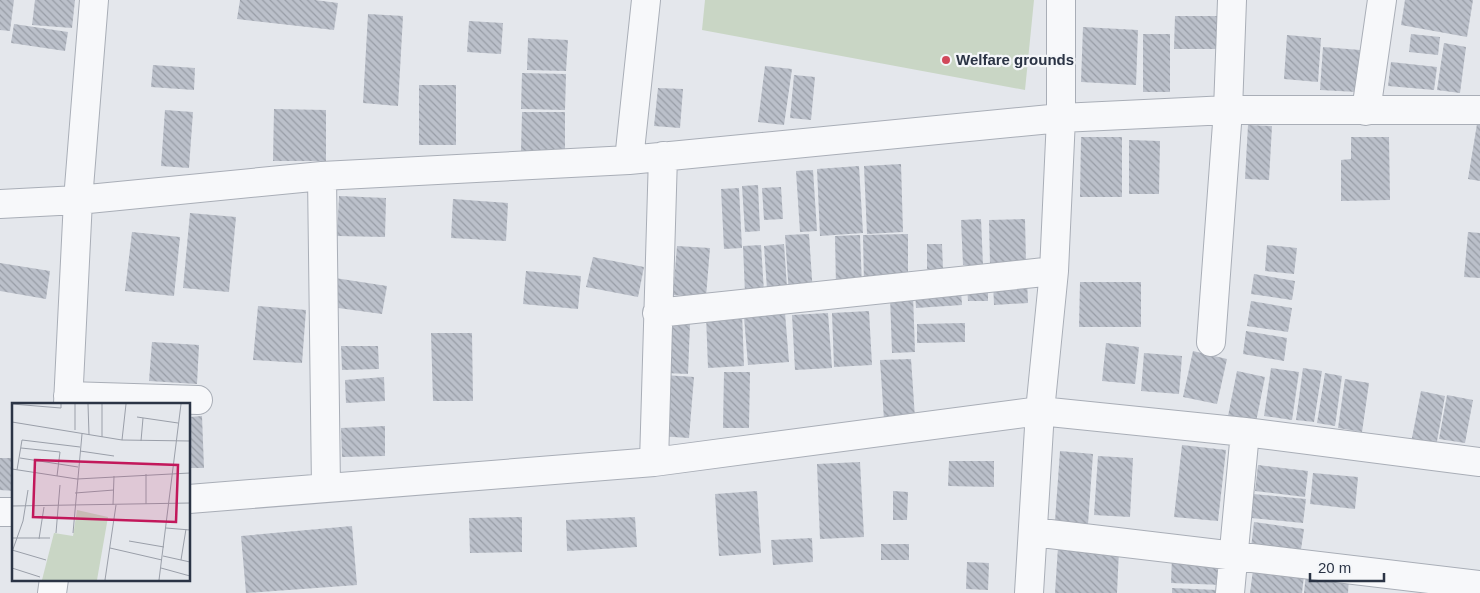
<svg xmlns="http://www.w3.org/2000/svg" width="1480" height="593" font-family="Arial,sans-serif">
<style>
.garden{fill:#c9d6c5}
.building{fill:url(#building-back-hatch)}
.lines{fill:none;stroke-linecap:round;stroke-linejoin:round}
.minor-casing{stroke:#a9aeb7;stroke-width:30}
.minor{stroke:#f7f8fa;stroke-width:28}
.poi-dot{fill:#d1495b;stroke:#f4f6f9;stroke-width:2}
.labels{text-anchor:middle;stroke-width:4.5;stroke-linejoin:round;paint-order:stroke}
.poi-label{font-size:15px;font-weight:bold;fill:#2b3445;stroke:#f4f6f9;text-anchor:start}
.inset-road{fill:none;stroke:#9a9fa9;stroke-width:1}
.view{fill:#c2185b;fill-opacity:0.15;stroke:#c2185b;stroke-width:2.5}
.inset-edge{fill:none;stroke:#2b3445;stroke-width:2.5}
</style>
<defs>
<pattern id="building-back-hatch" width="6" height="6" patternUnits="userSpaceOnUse" patternTransform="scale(1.25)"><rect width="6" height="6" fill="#bbc0ca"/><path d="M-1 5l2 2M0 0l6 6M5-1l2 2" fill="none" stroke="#989da6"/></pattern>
</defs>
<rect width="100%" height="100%" fill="#e4e7ec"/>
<!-- garden -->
<path class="garden" d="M705 0H1034L1025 90 702 30Z"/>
<!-- building -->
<path class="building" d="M0 0H14L10 31 0 30Z
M35 0H75L72 28 32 25Z
M240 0H315L338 3 334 30 237 19Z
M1405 0H1473L1467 37 1401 25Z
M368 14 403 16 398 106 363 103Z
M1175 16H1221L1220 49H1174Z
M469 21 503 23 501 54 467 52Z
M14 24 68 32 65 51 11 43Z
M1083 27 1138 30 1136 85 1081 82Z
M1143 34H1170V92H1143Z
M1411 34 1440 37 1438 55 1409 52Z
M1287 35 1321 38 1318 82 1284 79Z
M528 38 568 40 566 71 527 70Z
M1444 43 1466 47 1460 93 1437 90Z
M1323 47 1360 50 1357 92 1320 90Z
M1391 62 1437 67 1434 90 1388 86Z
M153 65 195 68 194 90 151 87Z
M765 66 792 69 784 125 758 122Z
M522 73 566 74 565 110 521 109Z
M794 75 815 77 811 120 790 118Z
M419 85H456V145H419Z
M658 88 683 89 680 128 654 126Z
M274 109 326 110V161H273Z
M165 110 193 112 189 168 161 166Z
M522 112H565V153L521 152Z
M1477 124H1480V181L1468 179Z
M1248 125 1272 126 1269 180 1245 179Z
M1081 137H1122V197H1080Z
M1351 137H1389L1390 200 1341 201V160L1351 159Z
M1129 140 1160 141 1159 194H1129Z
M901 164 903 232 867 234 864 166Z
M859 166 863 233 820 236 817 169Z
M813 170 817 231 800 232 796 171Z
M758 185 760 231 745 232 742 186Z
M781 187 783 219 764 220 762 188Z
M739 188 742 248 724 249 721 189Z
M339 196 386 198 385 237 337 236Z
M453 199 508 203 506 241 451 238Z
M190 213 236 217 229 292 183 288Z
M981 219 983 265H963L961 220Z
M1025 219 1026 263 990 264 989 220Z
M132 232 180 237 174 296 125 291Z
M1468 232 1480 233V278L1464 277Z
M809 234 813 294 789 295 785 235Z
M908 234V284L864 285 863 235Z
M860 235 862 286 836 287 835 236Z
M784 244 787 287 767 289 764 246Z
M927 244H942L943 269H927Z
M761 245 764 292 745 293 743 246Z
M1267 245 1297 248 1294 274 1265 271Z
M677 246 710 248 706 297 673 295Z
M593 257 644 267 638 297 586 287Z
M0 263 50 271 46 299 0 291Z
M526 271 581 276 578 309 523 304Z
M1254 274 1295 281 1292 300 1251 294Z
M335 278 387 286 382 314 331 307Z
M1027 279 1028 303 994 305 993 281Z
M1080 282H1141V327H1079Z
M967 287H988V301H968Z
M961 290 962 305 916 308 915 293Z
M913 295 915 352 892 353 890 296Z
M1251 301 1292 308 1288 332 1247 326Z
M258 306 306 310 302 363 253 360Z
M869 311 872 365 834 367 832 313Z
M742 313 744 366 708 368 706 315Z
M785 313 789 362 748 365 744 317Z
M828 313 832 368 795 370 792 315Z
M669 323 690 324 688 374 666 373Z
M965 323V342L917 343V324Z
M1246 331 1287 338 1284 361 1243 354Z
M431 333H472L473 401H433Z
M152 342 199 345 197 384 149 381Z
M1106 343 1139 347 1135 384 1102 381Z
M341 346H378L379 369 342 370Z
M1193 351 1227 359 1217 404 1183 397Z
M1144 353 1182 356 1179 394 1141 391Z
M911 359 915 418 884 420 880 360Z
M1271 368 1299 372 1292 420 1264 416Z
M1303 368 1322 371 1314 422 1296 420Z
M1237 371 1265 377 1256 422 1228 416Z
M724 372H750L749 428H723Z
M1325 373 1342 376 1335 426 1317 423Z
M664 375 694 377 689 438 659 436Z
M384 377 385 401 346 403 345 380Z
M1345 379 1369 383 1362 432 1338 428Z
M1421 391 1445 396 1436 447 1411 443Z
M1447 395 1473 400 1465 443 1439 439Z
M202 416 204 468H189V417Z
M385 426V456L342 457 341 428Z
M1182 445 1226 450 1218 521 1174 517Z
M1060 451 1093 454 1088 524 1055 521Z
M1098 456 1133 458 1130 517 1094 515Z
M0 458H14V491L0 490Z
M949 461H994V487L948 486Z
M860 462 864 537 820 539 817 464Z
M1258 465 1308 471 1305 497 1255 491Z
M1313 473 1358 477 1355 509 1310 504Z
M757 491 761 553 719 556 715 494Z
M893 491 908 492 907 520H893Z
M1253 494 1306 499 1303 523 1251 518Z
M522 517V552L470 553 469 518Z
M635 517 637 547 567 551 566 520Z
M1254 522 1304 529 1300 556 1251 548Z
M352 526 357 585 246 593 241 536Z
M812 538 813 562 773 565 771 540Z
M881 544H909V560H881Z
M1058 547 1119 550 1117 593H1055Z
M1172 556 1224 559 1223 585 1171 583Z
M967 562 989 563 988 590 966 589Z
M1253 570 1304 576 1302 593H1250Z
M1306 573 1349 577 1348 593H1304Z
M1172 588 1217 590V593H1172Z"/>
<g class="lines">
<defs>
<path id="minor" d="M1366 111 1382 0
M629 160 646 0
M322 176 326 488
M0 204 78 200 322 176 629 160 1061 118 1228 110H1480
M657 313 1054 271
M1211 342 1228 110 1232 0
M68 396 198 400
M68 404 78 200 94 0
M654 462 663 156
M189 499 654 462 1040 411 1245 432 1480 462
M0 512H14
M1033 532 1480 585
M52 593 54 579
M1029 593 1040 411 1054 271 1061 118V0
M1230 593 1245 432"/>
</defs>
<!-- minor casing -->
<use href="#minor" class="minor-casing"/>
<!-- minor -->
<use href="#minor" class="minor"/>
</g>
<!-- markers -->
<circle class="poi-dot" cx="946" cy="60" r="5"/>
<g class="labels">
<!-- poi labels -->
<g class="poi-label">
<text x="956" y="65">Welfare grounds</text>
</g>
</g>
<!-- overview -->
<g transform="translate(12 403)">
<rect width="178" height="178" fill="#e4e7ec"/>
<path d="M65 107 96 114 85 177H30L42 130 61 133Z" fill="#c9d6c5"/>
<path class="inset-road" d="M0 1 49 5V1M63 1V27M76 1 77 32M90 1V34M125 14 166 20M0 19 110 37 178 38M110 37 114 1M129 38 131 15M9 45 48 49M68 48 102 53M8 55 66 64M0 66 65 76 178 70M5 67 10 37 68 44M45 73 48 49M63 90 102 87M134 101V71M101 102 102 73M0 103 178 100M154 125 178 127M44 130 48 82M61 130 70 31M0 135H38M27 136 32 104M117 138 152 144M98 145 150 157M0 147 34 157M0 149 11 118 16 87M151 153 178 159M169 157 174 126M0 165 28 174M149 165 178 173M93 177 104 102M147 177 169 1"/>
<path class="view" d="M23 57 166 62 164 119 21 114Z"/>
<rect width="178" height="178" class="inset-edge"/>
</g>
<!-- scale -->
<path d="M1310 573v8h74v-8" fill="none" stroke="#2b3445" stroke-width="2.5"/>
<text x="1318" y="573" font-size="15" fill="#2b3445" stroke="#f4f6f9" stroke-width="4" paint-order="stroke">20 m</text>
</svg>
